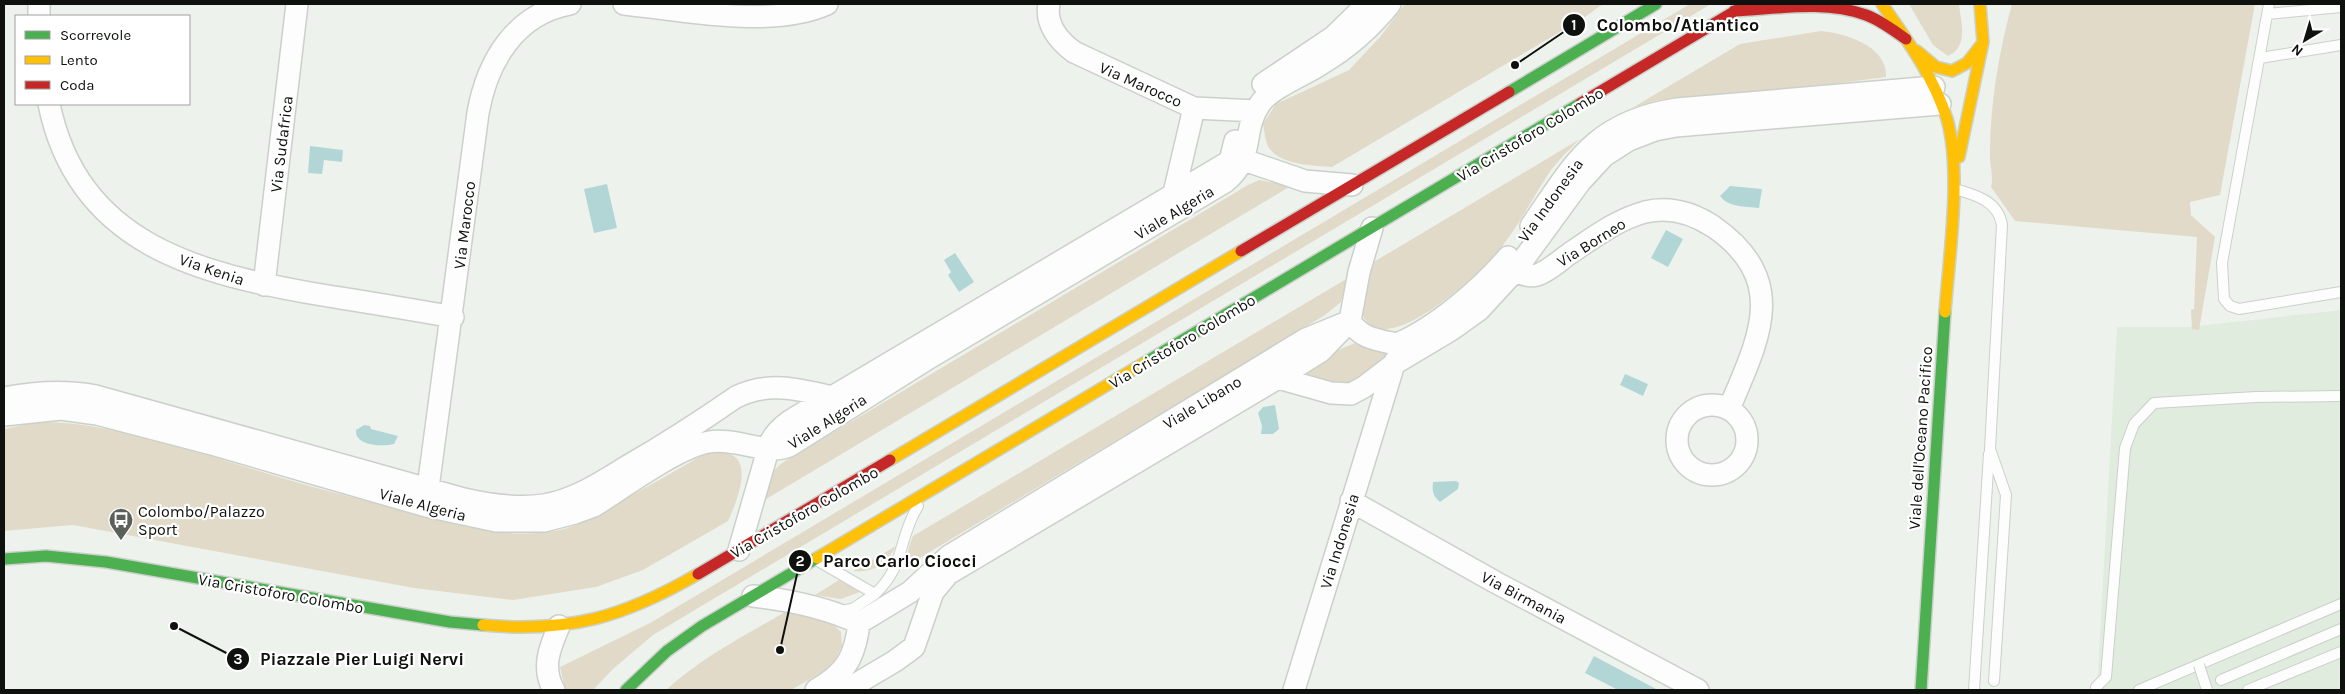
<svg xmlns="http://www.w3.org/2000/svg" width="2345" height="694" font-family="Karla,sans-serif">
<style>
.built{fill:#e0ecde}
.green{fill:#e2dac8}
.water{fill:#b2d6d6}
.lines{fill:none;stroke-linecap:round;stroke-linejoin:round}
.lane-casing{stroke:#cbd0ca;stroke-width:12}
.street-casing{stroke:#cbd0ca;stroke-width:24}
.fast-casing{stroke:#cbd0ca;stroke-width:14}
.slow-casing{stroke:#cbd0ca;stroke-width:14}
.jam-casing{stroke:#cbd0ca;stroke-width:14}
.lane{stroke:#fcfdfc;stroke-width:10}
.street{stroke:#fcfdfc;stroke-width:21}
.fast{stroke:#4caf50;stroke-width:11}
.slow{stroke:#ffc107;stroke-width:11}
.jam{stroke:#c62828;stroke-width:11}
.lane-bridge-casing{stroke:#cbd0ca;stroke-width:12;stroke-linecap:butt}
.lane-bridge{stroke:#fcfdfc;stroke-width:10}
.labels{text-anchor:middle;stroke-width:4.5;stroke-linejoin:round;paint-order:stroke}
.street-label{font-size:16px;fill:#0e110d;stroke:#fff}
.poi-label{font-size:16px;fill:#0e110d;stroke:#fff;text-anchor:start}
.leader{fill:none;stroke:#0e110d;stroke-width:2}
.callout-dot{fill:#0e110d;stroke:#fff;stroke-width:2}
.mark-label{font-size:15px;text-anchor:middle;font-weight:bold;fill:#fff}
.callout-label{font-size:18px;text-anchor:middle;font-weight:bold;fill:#0e110d;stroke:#fff;stroke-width:4.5;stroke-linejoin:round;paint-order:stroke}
</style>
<rect width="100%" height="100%" fill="#edf3ec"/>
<!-- built -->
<path class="built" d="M2341 310V690H2097L2117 327H2188Z"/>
<!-- green -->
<path class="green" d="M1405 4H1603L1585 17 1332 167C1314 166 1275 165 1267 144 1265 138 1264 130 1263 124L1276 104 1349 70 1380 37Z
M1690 4H1711L653 635 613 669 593 690 565 689 560 667 650 623Z
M1909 4H1959C1961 22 1969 47 1948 56L1933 45Z
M2012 4H2255L2220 195 2190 202 2191 215 2215 237 2199 330 2192 329 2191 310 2194 309 2197 237 2015 221 1991 187C1994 175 1989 165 1990 153 1990 104 1999 51 2012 4Z
M1821 31C1845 33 1888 46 1886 77L1794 89 1658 100 1632 108 1740 44Z
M1580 139C1569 150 1558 160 1549 173 1530 202 1516 232 1492 258 1474 278 1378 367 1361 311L1372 263Z
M1259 180 1291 186 761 502 770 474 782 463 1248 185Z
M1348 278 1341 302 1325 315 908 565C906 554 909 546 913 536Z
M1355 343 1383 349 1389 353 1388 357 1361 377 1342 387 1304 376V370L1334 352Z
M38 422C112 421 198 453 269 474 313 488 357 498 401 510 453 524 506 541 560 530 584 524 604 511 625 499 650 485 675 471 701 456 758 440 743 489 728 521L643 570 596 587 513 600 414 588 73 525 4 531V429Z
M896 546C886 564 875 573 853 571Z
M839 580 860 592 841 599 815 595Z
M785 612 831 622 841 632 842 646 834 662 826 670 791 690H666C701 658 744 636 785 612Z"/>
<!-- water -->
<path class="water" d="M310 146 343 150 342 162 324 160 322 174 308 173Z
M607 184 617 228 594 233 584 189Z
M1730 186 1762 189 1759 208C1745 206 1729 208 1720 196Z
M1666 230 1683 239 1668 267 1651 258Z
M955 253 974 282 959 292 948 275 951 272 944 260Z
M1625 374 1648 384 1643 396 1620 385Z
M1275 405 1279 429 1273 434H1261L1262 426 1258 413 1263 407Z
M364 425 370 426 371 429 398 436 394 444C383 447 354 446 356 430Z
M1456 481 1459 483 1458 489 1440 502C1433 496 1432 492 1433 482Z
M1594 656 1658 690H1618L1585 673Z"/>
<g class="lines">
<defs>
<path id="lane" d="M2269 4 2222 263 2224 299 2230 306 2239 309 2341 292
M2268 14 2341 7
M2260 58 2341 45
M1955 189C1976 195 1998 201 2002 225L1990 449 2006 495 1994 681
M818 561 875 594C906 565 898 538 918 506
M838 612 854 608 875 594
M2221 680 2341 629
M2096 687 2106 677 2125 448 2134 424 2154 403 2256 397 2341 396
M1974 690 1989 454
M2139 690 2341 604
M2248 690 2341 652"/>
<path id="street" d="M39 4V16
M624 4C683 10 772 29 827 4
M1049 4C1045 24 1059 41 1074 52L1194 108 1174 193 1177 199
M1263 84 1333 37 1367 4
M49 104C78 245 199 274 322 295 365 302 409 309 453 317
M1194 108 1256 111
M1231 161 1244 160 1305 181 1352 185
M1531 226C1574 164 1593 122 1677 109L1934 87
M1506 264C1515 271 1525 278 1537 275 1549 271 1559 261 1569 254 1593 238 1616 220 1645 212 1670 206 1693 213 1714 227 1791 281 1758 340 1729 409
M264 285 297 4
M1397 344C1435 328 1482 288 1508 257
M1274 370 1278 378 1321 351 1350 321 1359 272 1372 228
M4 398C35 392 64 390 96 396L464 499C490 505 517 509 544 505 574 500 600 483 626 467 664 445 700 422 736 397 768 381 799 389 832 397L1230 161 1235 141
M1677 440a35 35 0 1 1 70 0a35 35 0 1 1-70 0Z
M4 415 61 409 97 414 208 443 426 506 496 521H544L575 513 594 506C623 488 678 447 709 442 735 437 768 456 789 446L924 361 1225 182C1256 157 1241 131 1260 104 1270 88 1305 75 1321 64 1348 48 1370 29 1390 4
M1351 501 1495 582 1698 690
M426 503 478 113C487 62 515 14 570 4
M739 550 770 443C781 420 811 410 832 397
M753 596C790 600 825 607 859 623
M554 690C541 668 550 647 559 626
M816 690C846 673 855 657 859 623L910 592 949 556 1306 339 1350 321C1361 339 1378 340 1397 344
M846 690 895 661 914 647 933 592 948 574 1278 378 1331 393 1351 394 1364 387 1394 364 1451 330 1479 310 1515 271 1580 182 1604 156 1629 140 1655 130 1676 126 1940 104
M1294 690 1395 361"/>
<path id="fast" d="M1509 92 1656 4
M1144 363 1581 103
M4 559 46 556 106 562 450 622 483 625
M626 690 667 651 702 626 817 558
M1921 690 1945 312"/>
<path id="slow" d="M1882 4C1907 40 1934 77 1947 119 1962 172 1949 257 1945 312
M1917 51 1936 67 1952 71 1967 63 1982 44
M1959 157 1983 42 1980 4
M890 460 1241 251
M817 558 1144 363
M483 625C569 633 624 617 698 574"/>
<path id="jam" d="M1734 11C1777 9 1824 0 1866 15 1880 20 1893 30 1906 39
M1581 103 1747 4
M1241 251 1509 92
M698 574 890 460"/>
</defs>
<!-- lane casing -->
<use href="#lane" class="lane-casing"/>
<!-- street casing -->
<use href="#street" class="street-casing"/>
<!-- fast casing -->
<use href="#fast" class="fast-casing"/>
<!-- slow casing -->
<use href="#slow" class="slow-casing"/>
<!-- jam casing -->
<use href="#jam" class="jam-casing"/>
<!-- lane -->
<use href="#lane" class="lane"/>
<!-- street -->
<use href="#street" class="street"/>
<!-- fast -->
<use href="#fast" class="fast"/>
<!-- slow -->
<use href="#slow" class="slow"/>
<!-- jam -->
<use href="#jam" class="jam"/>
<defs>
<path id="lane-bridge" d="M2199 665 2207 690"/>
</defs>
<!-- lane-bridge casing -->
<use href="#lane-bridge" class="lane-bridge-casing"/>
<!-- lane-bridge -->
<use href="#lane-bridge" class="lane-bridge"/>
</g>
<!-- icons -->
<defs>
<symbol id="bus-pin" viewBox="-11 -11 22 30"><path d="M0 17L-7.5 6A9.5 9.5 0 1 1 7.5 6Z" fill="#5c605b" stroke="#fff"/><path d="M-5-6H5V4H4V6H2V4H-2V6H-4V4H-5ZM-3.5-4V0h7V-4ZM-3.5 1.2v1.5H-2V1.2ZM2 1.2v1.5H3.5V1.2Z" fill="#fff"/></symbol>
</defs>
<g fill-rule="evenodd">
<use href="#bus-pin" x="107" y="506" width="28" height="38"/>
</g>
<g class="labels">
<!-- street labels -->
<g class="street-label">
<text transform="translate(1141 84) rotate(24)" y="6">Via Marocco</text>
<text transform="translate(1530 134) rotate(-31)" y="6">Via Cristoforo Colombo</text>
<text transform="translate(281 144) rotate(-83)" y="6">Via Sudafrica</text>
<text transform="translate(1550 200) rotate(-54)" y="6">Via Indonesia</text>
<text transform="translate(1174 212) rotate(-31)" y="6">Viale Algeria</text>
<text transform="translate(464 225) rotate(-83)" y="6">Via Marocco</text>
<text transform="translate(1591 242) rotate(-32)" y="6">Via Borneo</text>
<text transform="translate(212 269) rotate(19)" y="6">Via Kenia</text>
<text transform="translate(1182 341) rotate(-31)" y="6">Via Cristoforo Colombo</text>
<text transform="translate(1202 402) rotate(-31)" y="6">Viale Libano</text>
<text transform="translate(827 421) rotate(-32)" y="6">Viale Algeria</text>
<text transform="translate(1920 438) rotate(-86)" y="6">Viale dell'Oceano Pacifico</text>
<text transform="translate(423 504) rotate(15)" y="6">Viale Algeria</text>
<text transform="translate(804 512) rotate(-30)" y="6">Via Cristoforo Colombo</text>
<text transform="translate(1339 541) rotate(-73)" y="6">Via Indonesia</text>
<text transform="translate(281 593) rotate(10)" y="6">Via Cristoforo Colombo</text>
<text transform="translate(1524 597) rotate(28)" y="6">Via Birmania</text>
</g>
<!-- poi labels -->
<g class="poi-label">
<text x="138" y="517">Colombo/Palazzo<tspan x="138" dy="18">Sport</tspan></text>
</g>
</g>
<!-- callouts -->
<path class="leader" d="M1515 65L1574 25M780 650L800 561M174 626L238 659"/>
<g class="callout-dot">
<circle cx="1515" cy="65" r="5"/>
<circle cx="780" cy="650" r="5"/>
<circle cx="174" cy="626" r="5"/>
<circle cx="1574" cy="25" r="12"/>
<circle cx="800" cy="561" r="12"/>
<circle cx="238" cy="659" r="12"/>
</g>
<g class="mark-label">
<text x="1574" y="30">1</text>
<text x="800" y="566">2</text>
<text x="238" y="664">3</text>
</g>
<g class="callout-label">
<text x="1678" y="31">Colombo/Atlantico</text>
<text x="900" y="567">Parco Carlo Ciocci</text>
<text x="362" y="665">Piazzale Pier Luigi Nervi</text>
</g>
<!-- border -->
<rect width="2345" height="694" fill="none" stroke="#0e110d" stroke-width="10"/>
<!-- legend -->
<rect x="15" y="15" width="175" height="90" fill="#ffffff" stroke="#9fa09e"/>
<rect x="25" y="31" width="25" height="8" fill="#4caf50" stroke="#9fa09e"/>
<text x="60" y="40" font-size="15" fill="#0e110d">Scorrevole</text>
<rect x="25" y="56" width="25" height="8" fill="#ffc107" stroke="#9fa09e"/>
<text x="60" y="65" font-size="15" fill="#0e110d">Lento</text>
<rect x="25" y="81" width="25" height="8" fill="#c62828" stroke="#9fa09e"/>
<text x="60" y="90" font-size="15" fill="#0e110d">Coda</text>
<!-- north arrow -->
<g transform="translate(2305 40) rotate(218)" stroke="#ffffff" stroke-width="4" paint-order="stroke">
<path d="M0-4L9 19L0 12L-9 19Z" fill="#0e110d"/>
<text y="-8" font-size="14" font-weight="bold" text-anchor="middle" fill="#0e110d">N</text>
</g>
</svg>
